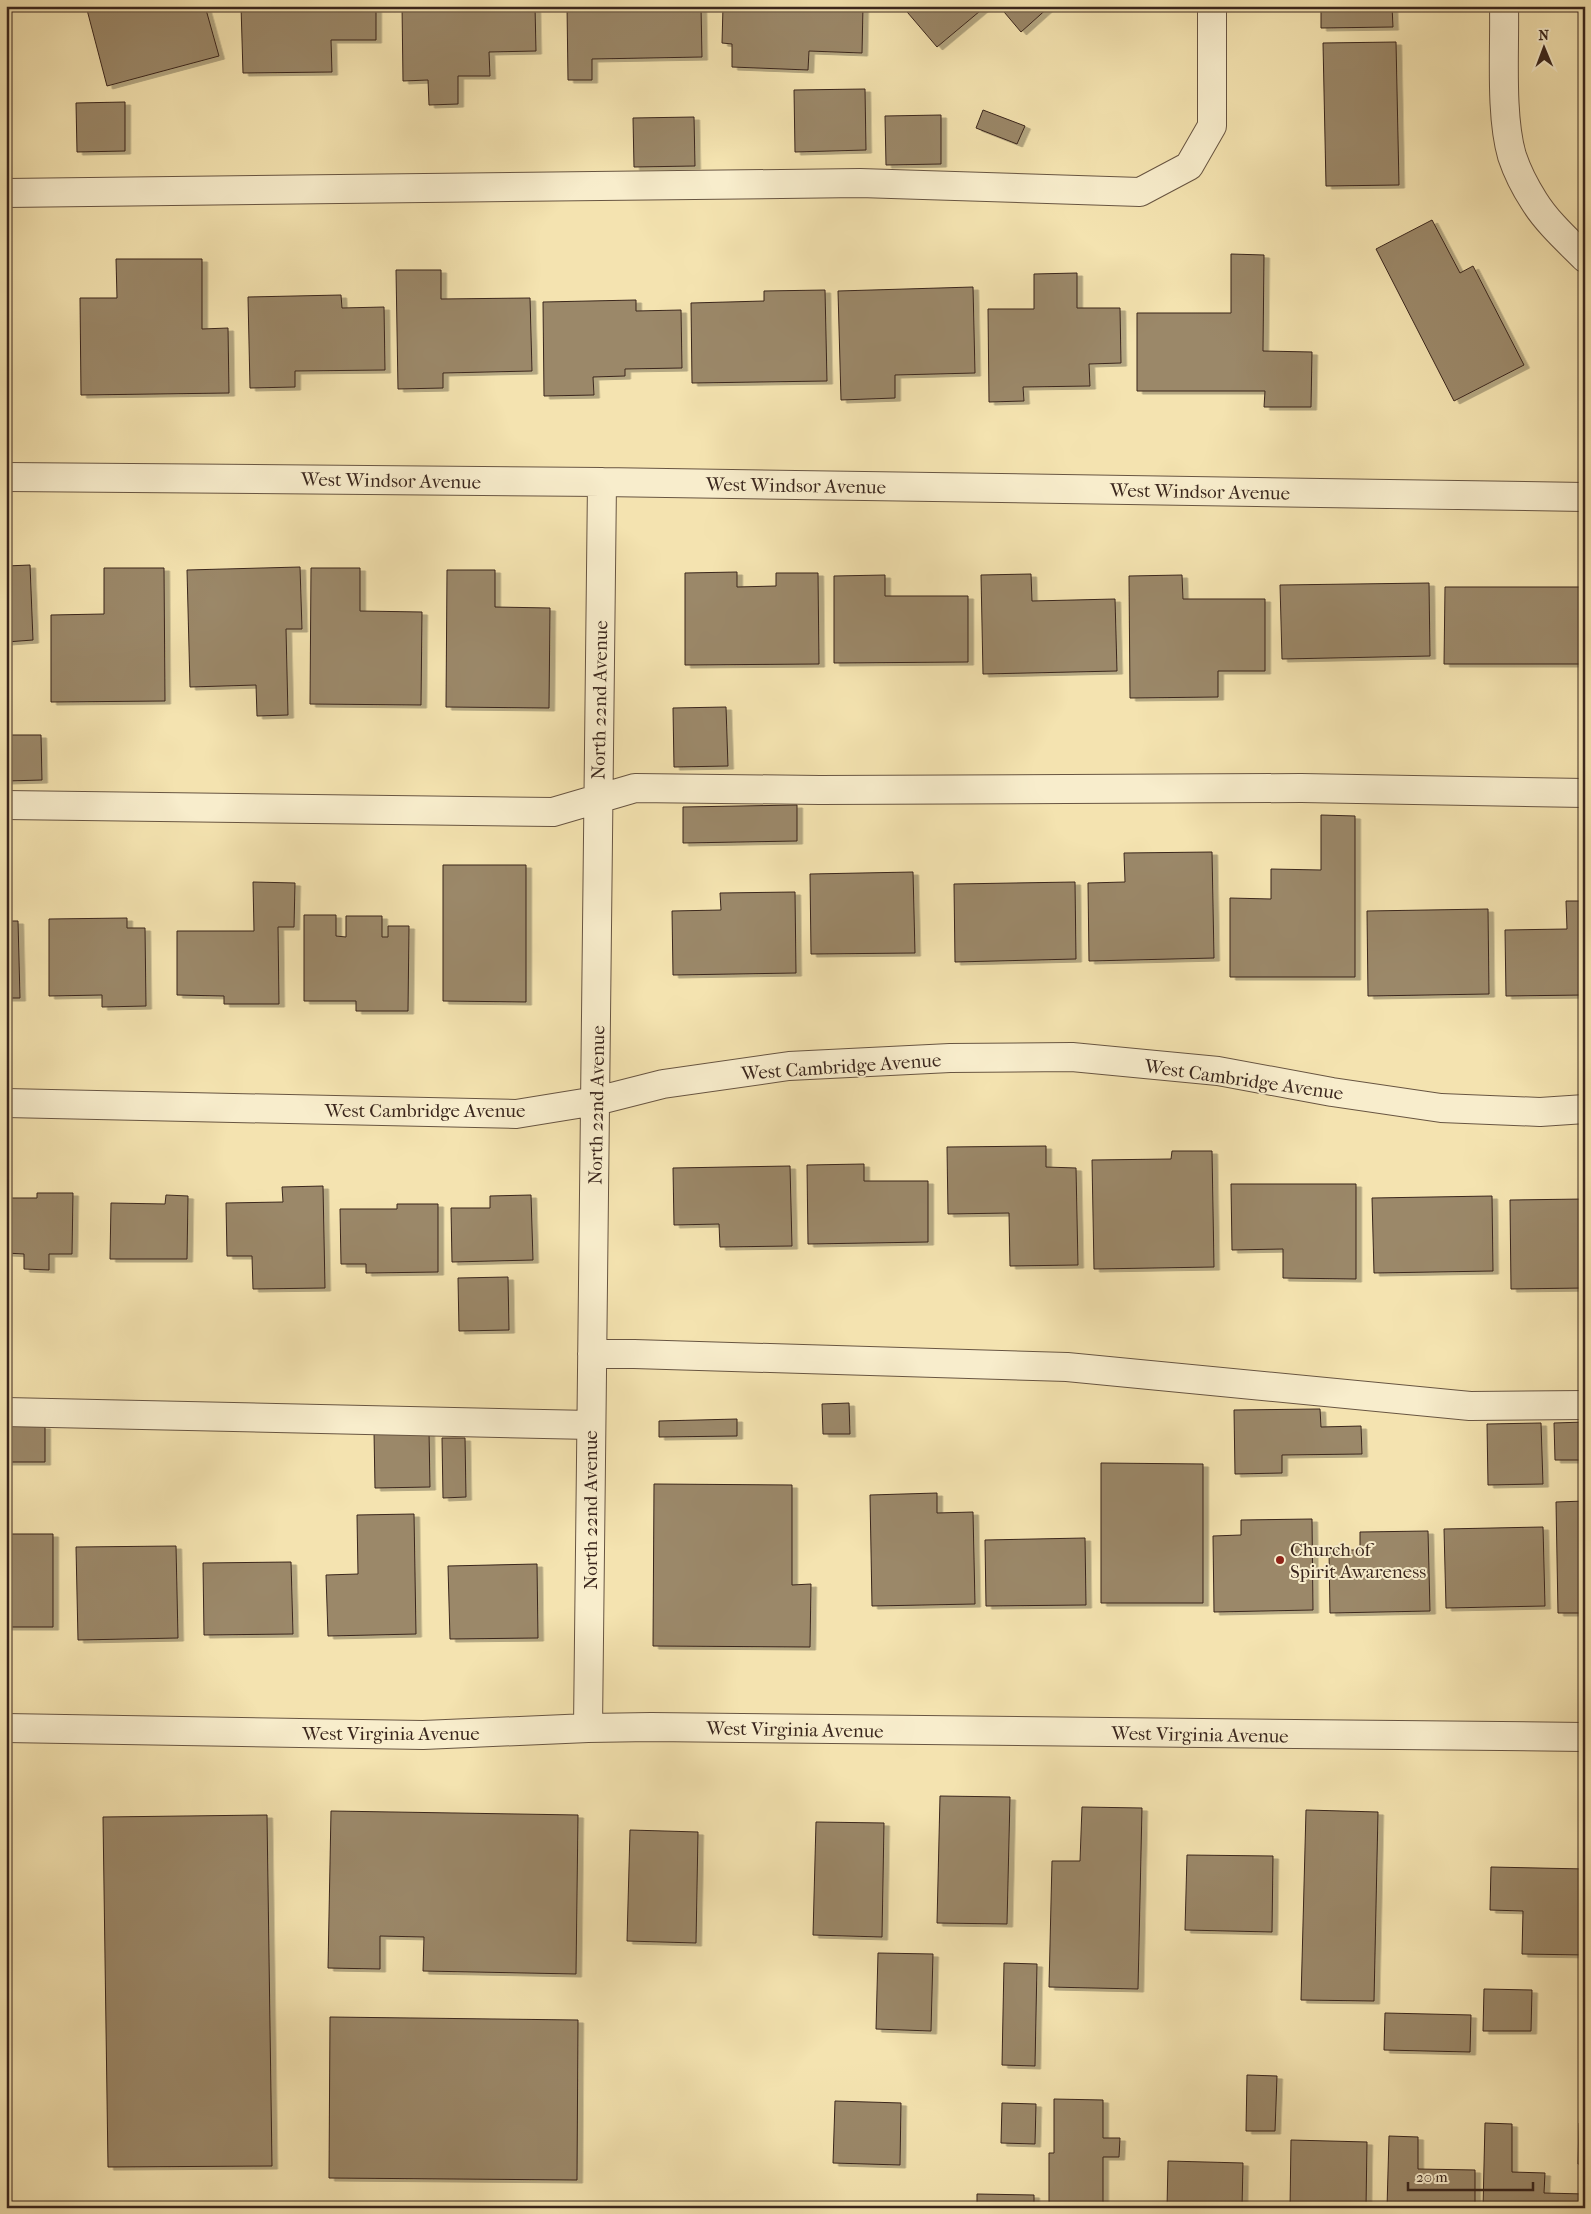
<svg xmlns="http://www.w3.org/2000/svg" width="1591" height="2214" font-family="'IM FELL French Canon',serif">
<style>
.building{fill:#9b8869;stroke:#3a261d;filter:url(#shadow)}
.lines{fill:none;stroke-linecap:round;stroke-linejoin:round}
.minor-casing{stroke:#685542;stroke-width:30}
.minor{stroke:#f8edcc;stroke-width:28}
.poi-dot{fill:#8f2418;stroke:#f8edcc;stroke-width:2}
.labels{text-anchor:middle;stroke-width:4;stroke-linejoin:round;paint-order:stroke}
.street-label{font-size:19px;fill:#3a261d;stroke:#f8edcc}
.poi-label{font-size:19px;fill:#3a261d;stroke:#f8edcc;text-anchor:start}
</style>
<defs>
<filter id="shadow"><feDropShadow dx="5.5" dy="3" stdDeviation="0" flood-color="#0004"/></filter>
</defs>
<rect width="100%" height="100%" fill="#f4e3b0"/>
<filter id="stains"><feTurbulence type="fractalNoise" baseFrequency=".004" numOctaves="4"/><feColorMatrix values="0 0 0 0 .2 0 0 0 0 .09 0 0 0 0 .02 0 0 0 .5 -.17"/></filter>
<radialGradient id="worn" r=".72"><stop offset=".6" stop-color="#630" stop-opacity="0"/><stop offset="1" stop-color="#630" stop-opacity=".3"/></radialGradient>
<!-- building -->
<path class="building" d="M86 6H205L219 56 107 86Z
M241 6H376V40H331L332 72 243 73Z
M402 6H535L536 51 489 52 490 76H458V104L429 105 428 80 403 81Z
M567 6H701L702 57 592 59V80H568Z
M723 6H863L862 53 809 51 808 70 732 67V44L722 43Z
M902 6H986L937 47Z
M999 6H1050L1021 32Z
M1321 6H1392L1393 27 1321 28Z
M1396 42 1399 185 1326 186 1323 43Z
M865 89 866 150 795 152 794 90Z
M125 102V151L77 152 76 103Z
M983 110 1025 126 1017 144 976 128Z
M941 115V164L886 165 885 116Z
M694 117 695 166 634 167 633 118Z
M1432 220 1460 273 1473 266 1524 365 1454 401 1376 249Z
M1231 254 1264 255 1263 351 1312 352 1311 407H1264L1265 391H1137V313H1231Z
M116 259H202V329L228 328 229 393 81 395 80 298H117Z
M396 270H441V299L530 298 532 371 443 373V388L398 389Z
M1077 273V308H1120L1121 363 1089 364 1090 386 1023 387 1024 401 989 402 988 309H1034V274Z
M973 287 975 373 895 375V398L841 400 838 291Z
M825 290 827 381 692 383 691 303 764 301V291Z
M341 295 342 308 384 307 385 370 295 371V387L250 388 248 297Z
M636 300V311L681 310 682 368 625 369V376L593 377 594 395 544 396 543 302Z
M30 565 33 640 6 642V566Z
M300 567 302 629H286L288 715 257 716 256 685 190 687 187 570Z
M104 568H164L165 701 51 702V615L104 614Z
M311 568H360V611L422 612 421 705 310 704Z
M447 570H495V607L550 608 549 708 446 707Z
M737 572V587L776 586V573H818L819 664 685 665V573Z
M1031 574 1032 601 1115 599 1117 671 983 674 981 575Z
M885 575V596H968V662L834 663V576Z
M1182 575 1183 599H1265V671H1218V697L1130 698 1129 576Z
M1429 583 1430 656 1282 659 1280 585Z
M1445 587H1585V664H1444Z
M726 707 728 766 674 767 673 708Z
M6 735H41L42 780 6 781Z
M797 805V841L683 843V807Z
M1321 815 1355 816V977H1230V898L1271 899V869L1321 870Z
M1212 852 1214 958 1089 961 1088 883 1125 882 1124 853Z
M443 865H526V1002L443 1001Z
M913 872 915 953 811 954 810 874Z
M253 882 295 883 294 927H278L279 1004H224V996L177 995V931H254Z
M1075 882 1076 959 955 962 954 884Z
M795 892 796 973 673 975 672 911 721 910 720 893Z
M1566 901H1585V995L1506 996 1505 930 1567 929Z
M1488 909 1489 994 1368 996 1367 911Z
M304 915H336V936L346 937V916H382V937H388V926H409L408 1011H356V1001H304Z
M127 918V928H145L146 1006 102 1007V995L49 996V919Z
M6 921H18L20 998H6Z
M1046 1146V1167L1076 1168 1078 1265 1010 1266 1009 1213 948 1214 947 1147Z
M1172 1151H1212L1214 1267 1094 1269 1092 1160 1171 1159Z
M864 1164V1181H928V1242L808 1244 807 1165Z
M790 1166 792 1246 720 1247 719 1224 674 1225 673 1168Z
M1231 1184H1356V1279L1283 1278V1249L1232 1250Z
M323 1186 325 1288 253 1289 252 1256H227L226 1203 283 1202 282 1187Z
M37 1193H73L72 1254H49V1270L24 1269V1254L6 1253V1198H37Z
M166 1195 188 1196 187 1259H110L111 1203 165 1204Z
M531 1195 533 1260 452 1262 451 1208H490V1196Z
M1492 1196 1493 1271 1374 1273 1372 1198Z
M1585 1199V1288L1511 1289 1510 1200Z
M397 1204H438V1272L366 1273V1264H341L340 1209H397Z
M508 1277 509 1330 459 1331 458 1278Z
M849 1403 850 1434H823L822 1404Z
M1320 1409 1321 1427 1361 1426 1362 1454 1282 1455V1473L1235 1474 1234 1410Z
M737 1419V1436L659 1437V1421Z
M1585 1422V1460H1555L1554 1423Z
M1541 1423 1543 1484 1488 1485 1487 1424Z
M6 1426H45V1462H6Z
M429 1431 430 1487 375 1488 374 1432Z
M442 1438H465L466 1497 443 1498Z
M1101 1463 1203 1464V1603H1101Z
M654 1484 792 1485V1585L811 1584 810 1647 653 1646Z
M937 1493V1513L973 1512 975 1604 872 1606 870 1495Z
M1585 1501V1613H1558L1556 1502Z
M414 1514 416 1634 328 1636 326 1575 358 1574 357 1515Z
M1312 1519 1313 1610 1214 1612 1213 1536 1241 1535V1520Z
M1543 1527 1545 1606 1446 1608 1444 1529Z
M1428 1531 1430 1611 1330 1613 1329 1550H1360V1532Z
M6 1534H53V1627H6Z
M1085 1538 1086 1605 986 1606 985 1540Z
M176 1546 178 1638 78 1640 76 1547Z
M291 1562 293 1634 204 1635 203 1563Z
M537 1564 538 1638 450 1639 448 1566Z
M940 1796 1010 1797 1007 1924 937 1923Z
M1082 1807 1142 1808 1138 1989 1049 1987 1052 1861H1080Z
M1306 1810 1378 1812 1374 2001 1301 2000Z
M331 1811 578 1815 576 1974 423 1971 424 1937 380 1936V1969L328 1968Z
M267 1815 272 2166 108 2167 103 1817Z
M816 1822 884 1823 882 1937 813 1935Z
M630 1830 698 1832 696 1943 627 1941Z
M1187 1855 1273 1856 1272 1932 1185 1930Z
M1491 1867 1585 1869V1955L1522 1954 1523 1911 1490 1910Z
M878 1953 933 1954 931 2031 876 2029Z
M1004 1963 1037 1964 1035 2066 1002 2065Z
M1484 1989 1532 1990 1531 2031H1483Z
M1385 2013 1471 2015 1470 2052 1384 2050Z
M330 2017 578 2020 577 2180 329 2178Z
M1247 2075 1277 2076 1275 2131H1246Z
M1054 2099 1103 2100V2138H1120L1119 2157H1103V2208H1049V2153H1054Z
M835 2101 901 2103 900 2165 833 2163Z
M1002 2103 1036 2104 1035 2144 1001 2143Z
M1485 2123 1512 2124V2172L1545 2173 1544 2193 1585 2194V2208H1483Z
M1579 2123H1585V2164H1578Z
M1389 2136 1418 2137V2169L1475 2170V2208H1387Z
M1291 2140 1367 2142 1366 2208H1290Z
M1168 2161 1243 2163 1242 2208H1167Z
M977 2194 1034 2195V2208H977Z"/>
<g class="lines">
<defs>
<path id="minor" d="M1504 6C1505 50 1500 115 1512 156 1517 171 1525 187 1534 201 1547 222 1567 240 1585 258
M6 193 860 183 1140 192 1189 166 1212 126V6
M6 477 602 482 1585 497
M6 805 553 812 635 788 820 790 1301 788 1585 793
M6 1103 516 1114 596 1101 663 1084 789 1066 950 1058 1072 1057 1218 1071 1332 1092 1441 1108 1540 1112 1585 1109
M592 1354H634L1067 1367 1470 1406 1585 1405
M6 1412 591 1425
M6 1728 423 1735 588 1728 651 1727 1585 1737
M588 1728 602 482"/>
</defs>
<!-- minor casing -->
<use href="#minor" class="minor-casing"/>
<!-- minor -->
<use href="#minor" class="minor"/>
</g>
<!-- markers -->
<circle class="poi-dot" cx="1280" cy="1560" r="5"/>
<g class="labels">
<!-- street labels -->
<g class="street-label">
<text transform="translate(391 480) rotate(1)" y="7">West Windsor Avenue</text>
<text transform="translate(796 485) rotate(1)" y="7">West Windsor Avenue</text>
<text transform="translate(1200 491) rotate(1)" y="7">West Windsor Avenue</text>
<text transform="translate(599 700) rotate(-89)" y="7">North 22nd Avenue</text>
<text transform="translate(841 1066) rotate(-4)" y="7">West Cambridge Avenue</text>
<text transform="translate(1244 1079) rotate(8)" y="7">West Cambridge Avenue</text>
<text transform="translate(596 1105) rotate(-89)" y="7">North 22nd Avenue</text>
<text x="425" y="1117">West Cambridge Avenue</text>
<text transform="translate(590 1510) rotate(-90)" y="7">North 22nd Avenue</text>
<text transform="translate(795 1729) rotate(1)" y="7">West Virginia Avenue</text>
<text x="391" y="1740">West Virginia Avenue</text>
<text transform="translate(1200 1734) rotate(1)" y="7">West Virginia Avenue</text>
</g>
<!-- poi labels -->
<g class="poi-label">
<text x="1290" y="1556">Church of<tspan x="1290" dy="22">Spirit Awareness</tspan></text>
</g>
</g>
<!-- margin -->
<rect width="1591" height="2214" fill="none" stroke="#f4e3b0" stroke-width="25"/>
<rect x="8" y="8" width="1576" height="2199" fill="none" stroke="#3a261d" stroke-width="2.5"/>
<rect x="12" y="12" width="1566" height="2189" fill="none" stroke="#3a261d"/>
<!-- north arrow -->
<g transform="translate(1544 48) rotate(359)" stroke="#f8edcc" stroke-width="4" paint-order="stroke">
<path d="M0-4L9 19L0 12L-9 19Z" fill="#3a261d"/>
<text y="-8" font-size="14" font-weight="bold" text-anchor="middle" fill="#3a261d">N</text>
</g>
<!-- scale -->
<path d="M1408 2182v8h125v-8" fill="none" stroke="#3a261d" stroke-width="2.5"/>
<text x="1416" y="2182" font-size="15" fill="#3a261d" stroke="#f8edcc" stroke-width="4" paint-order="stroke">20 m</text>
<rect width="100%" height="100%" filter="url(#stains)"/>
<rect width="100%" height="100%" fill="url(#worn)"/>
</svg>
